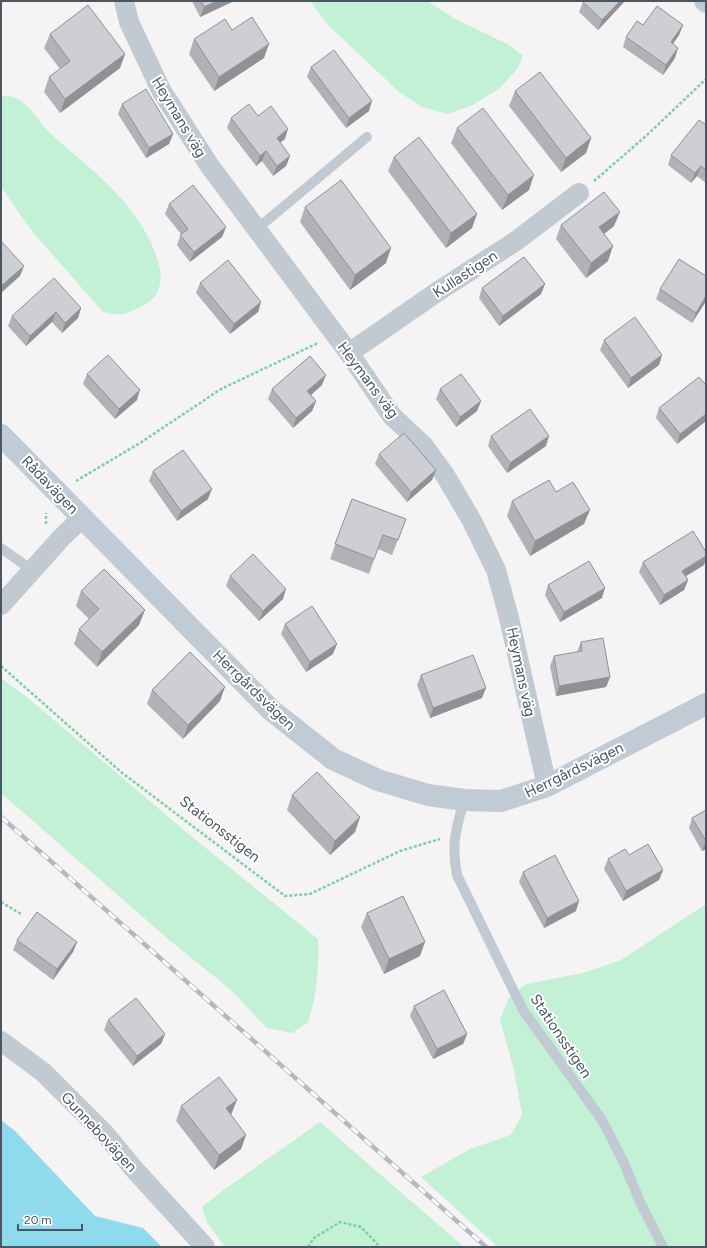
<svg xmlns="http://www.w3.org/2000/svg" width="707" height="1248" font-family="Figtree,sans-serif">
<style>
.green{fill:#c3f1d5}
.water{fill:#90daee}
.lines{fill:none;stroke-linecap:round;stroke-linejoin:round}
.path{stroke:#7ad0a6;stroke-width:2.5;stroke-dasharray:3 2;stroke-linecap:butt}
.lane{stroke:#c1cad2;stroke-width:10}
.street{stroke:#c1cad2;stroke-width:20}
.secondary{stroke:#c1cbd6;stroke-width:22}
.rail-casing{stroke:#b5b8bd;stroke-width:4.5}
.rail{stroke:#fff;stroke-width:3;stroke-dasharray:9;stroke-linecap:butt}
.wall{fill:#b0b2b7}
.shaded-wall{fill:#909195}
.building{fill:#cdcfd5;stroke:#909195}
.labels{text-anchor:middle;stroke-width:4;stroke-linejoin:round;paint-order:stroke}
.street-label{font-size:15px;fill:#4a5661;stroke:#fff}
</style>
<rect width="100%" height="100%" fill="#f5f3f3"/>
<!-- green -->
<path class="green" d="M310 1H427L454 18 509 45 523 56 518 68 500 88 473 105 448 114 422 107 399 92 326 23Z
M1 96C5 96 10 96 13 97 27 101 40 123 50 133 93 172 143 206 159 265 163 280 160 296 146 304 127 314 123 317 103 312L31 230 1 187Z
M1 678 28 698 191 836 318 939C319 968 317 995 308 1022L292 1033 267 1028 231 990 168 939 1 793Z
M706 904V1247H498L421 1177 470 1149 511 1135 522 1115 514 1070 500 1020 508 999 526 984 583 973 621 960Z
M320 1122 464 1247H225L207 1222 202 1207 225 1189Z"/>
<!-- water -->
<path class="water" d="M1 1120 15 1131 95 1216 143 1228 162 1247H1Z"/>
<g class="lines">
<!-- path -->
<path class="path" d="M594 181 646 136 706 79
M76 481 140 443 221 389 318 343
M46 524V513
M1 666 121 772 285 896 310 894 400 851 440 839
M1 902 21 914
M308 1247 314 1238 340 1222 361 1227 380 1247"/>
<!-- lane -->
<path class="lane" d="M258 228 367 137
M1 548 32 570
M464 800C456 829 451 844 457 875L523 1010 602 1120 624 1163 640 1202 663 1247"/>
<!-- street -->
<path class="street" d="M124 1 129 22 161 90 209 165 349 353 392 416 423 445 445 475 472 521 496 570 509 618 547 786
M704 1 706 3
M349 353 437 292 516 241 579 193
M1 605 62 537 82 518
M1 1041 43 1072 106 1135 134 1169 205 1247"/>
<!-- secondary -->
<path class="secondary" d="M1 435 271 710 333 759 378 780 428 795 464 800 501 801 547 786 706 704"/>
<defs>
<path id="rail" d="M1 817 486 1247"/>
</defs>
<!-- rail casing -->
<use href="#rail" class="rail-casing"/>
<!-- rail -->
<use href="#rail" class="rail"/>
</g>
<!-- wall -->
<path class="wall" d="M192 1H234L200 17Z
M625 1 598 30 579 12 583 2Z
M643 25H683L679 35 673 44 675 58 663 75 623 47 626 37Z
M232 30 264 58 214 91 189 54 194 39Z
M50 34 125 54 120 68 60 113 44 92 49 77 60 69 44 48Z
M311 67 369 111 346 128 307 77Z
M515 91 591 138 586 153 561 172 509 106Z
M122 104 173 134 169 144 146 158 118 114Z
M258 116 285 139 280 142 290 156 286 166 273 176 262 161 256 166 227 128 231 118Z
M706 125V183L697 176 691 183 668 165 671 155Z
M457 128 529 190 502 210 451 143Z
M394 157 472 228 446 248 388 171Z
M169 204 226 227 222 237 190 262 177 245 181 234 165 214Z
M305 207 386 263 350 290 300 222Z
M561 225 614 226 604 234 608 261 586 278 556 239Z
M706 276V301L692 323 656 299 660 289Z
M200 283 261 302 258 312 230 334 196 293Z
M545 284 541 294 499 326 479 298 482 288Z
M81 308 78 318 62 333 52 322 26 346 8 326 12 316Z
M604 340 662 355 659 365 628 388 600 350Z
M87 374 137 400 115 419 83 384Z
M322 385 311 395 316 401 312 411 293 428 268 399 272 389Z
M706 385V421L677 444 656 418 659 408Z
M440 389 481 401 477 411 456 427 436 399Z
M491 436 546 446 507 473 488 446Z
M379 454 436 470 432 480 407 502 375 464Z
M153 471 208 499 177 521 149 481Z
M556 492 584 524 530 556 507 516 512 501Z
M352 499 406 519 392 555 378 549 369 574 330 559Z
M643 562 704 565 686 576 688 580 684 590 660 605 639 572Z
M230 576 283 599 259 621 226 586Z
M548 585 602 598 560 622 545 595Z
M81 591 139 625 97 667 74 644 79 629 89 619 76 606Z
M285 624 333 654 306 672 281 634Z
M581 642 610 677 606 687 556 696 550 666 554 656 577 652Z
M421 675 482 698 430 718 417 685Z
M152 690 220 701 183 739 147 704Z
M292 795 360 817 355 832 330 855 287 810Z
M706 810V849L702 851 689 828 692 818Z
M629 855 663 870 659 880 623 901 604 869 608 859Z
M523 872 576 911 544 928 519 882Z
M367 913 420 956 384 974 361 927Z
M17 940 77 942 73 952 53 980 13 950Z
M414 1006 467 1034 463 1044 433 1059 410 1016Z
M108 1020 165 1034 161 1044 133 1066 104 1030Z
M181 1106 231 1115 246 1135 241 1149 214 1170 176 1121Z"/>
<!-- shaded-wall -->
<path class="shaded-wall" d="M217 1H234L200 17 204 7Z
M620 1H625L598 30 602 20Z
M683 25 679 35 667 52 671 42Z
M269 44 264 58 214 91 219 77Z
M678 48 675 58 663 75 666 65Z
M125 54 120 68 60 113 65 99Z
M372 101 369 111 346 128 349 118Z
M288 129 285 139 273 148 277 138Z
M173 134 169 144 146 158 149 148Z
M591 138 586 153 561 172 566 158Z
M266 151 262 161 256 166 260 156Z
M290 156 286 166 273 176 277 166Z
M701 166 697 176 691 183 695 173Z
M534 175 529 190 502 210 508 195Z
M620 212 614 226 594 242 599 227Z
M477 214 472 228 446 248 451 233Z
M226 227 222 237 190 262 194 252Z
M613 246 608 261 586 278 591 263Z
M391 248 386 263 350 290 355 275Z
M24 266 20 276 1 293V286Z
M545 284 541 294 499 326 503 316Z
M706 296V301L692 323 696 313Z
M261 302 258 312 230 334 234 324Z
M81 308 78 318 62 333 65 323Z
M56 312 52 322 26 346 30 336Z
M662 355 659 365 628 388 631 378Z
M326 375 322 385 304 401 307 391Z
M140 390 137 400 115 419 119 409Z
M316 401 312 411 293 428 296 418Z
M481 401 477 411 456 427 460 417Z
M706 414V421L677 444 680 434Z
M549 436 546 446 507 473 510 463Z
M436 470 432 480 407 502 411 492Z
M212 489 208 499 177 521 181 511Z
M590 510 584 524 530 556 535 541Z
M706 556V559L704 565 678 581 682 571Z
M688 580 684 590 660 605 664 595Z
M605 588 602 598 560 622 564 612Z
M286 589 283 599 259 621 263 611Z
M145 610 139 625 97 667 102 652Z
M337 644 333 654 306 672 310 662Z
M610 677 606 687 556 696 559 686Z
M225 687 220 701 183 739 188 725Z
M486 688 482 698 430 718 433 708Z
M360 817 355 832 330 855 335 841Z
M706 841V849L702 851Z
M663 870 659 880 623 901 626 891Z
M579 901 576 911 544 928 547 918Z
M77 942 73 952 53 980 57 969Z
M425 942 420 956 384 974 389 959Z
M165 1034 161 1044 133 1066 137 1056Z
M467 1034 463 1044 433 1059 437 1049Z
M237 1100 231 1115 221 1123 226 1108Z
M246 1135 241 1149 214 1170 219 1155Z"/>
<!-- building -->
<path class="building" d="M201 1H217L204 7Z
M583 1H620L602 20 583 2Z
M88 5 125 54 65 99 49 77 70 61 50 34Z
M657 6 683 25 671 42 678 48 666 65 626 37 637 21 643 25Z
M252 17 269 44 219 77 194 39 225 19 232 30Z
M334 50 372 101 349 118 311 67Z
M540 72 591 138 566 158 515 91Z
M146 89 173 134 149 148 122 104Z
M249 104 258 116 271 106 288 129 277 138 290 156 277 166 266 151 260 156 231 118Z
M483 108 534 175 508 195 457 128Z
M699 120 706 125V170L701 166 695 173 671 155Z
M419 137 477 214 451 233 394 157Z
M341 180 391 248 355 275 305 207Z
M193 185 226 227 194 252 180 235 188 229 169 204Z
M604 192 620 212 599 227 613 246 591 263 561 225Z
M1 241 24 266 1 286Z
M524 257 545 284 503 316 482 288Z
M679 259 706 276V296L696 313 660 289Z
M228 260 261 302 234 324 200 283Z
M54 278 81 308 65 323 56 312 30 336 12 316Z
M635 317 662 355 631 378 604 340Z
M108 355 140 390 119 409 87 374Z
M310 356 326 375 307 391 316 401 296 418 272 389Z
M461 374 481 401 460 417 440 389Z
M699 377 706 385V414L680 434 659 408Z
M530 409 549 436 510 463 491 436Z
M404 433 436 470 411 492 379 454Z
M183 450 212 489 181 511 153 471Z
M549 480 556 492 573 482 590 510 535 541 512 501Z
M352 499 406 519 398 540 383 535 374 559 335 544Z
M693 531 706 552V556L682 571 688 580 664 595 643 562Z
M253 554 286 589 263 611 230 576Z
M589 561 605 588 564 612 548 585Z
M104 569 145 610 102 652 79 629 99 609 81 591Z
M312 606 337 644 310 662 285 624Z
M603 638 610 677 559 686 554 656 582 651 581 642Z
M190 652 225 687 188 725 152 690Z
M473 655 486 688 433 708 421 675Z
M317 772 360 817 335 841 292 795Z
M706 810V841L692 818Z
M648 844 663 870 626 891 608 859 625 849 629 855Z
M555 855 579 901 547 918 523 872Z
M403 896 425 942 389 959 367 913Z
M37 912 77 942 57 969 17 940Z
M444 990 467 1034 437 1049 414 1006Z
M136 998 165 1034 137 1056 108 1020Z
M219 1077 237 1100 226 1108 246 1135 219 1155 181 1106Z"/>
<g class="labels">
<!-- street labels -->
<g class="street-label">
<text transform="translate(179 117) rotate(59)" y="5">Heymans väg</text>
<text transform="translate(465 274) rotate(-33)" y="5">Kullastigen</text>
<text transform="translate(368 380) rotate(53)" y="5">Heymans väg</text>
<text transform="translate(50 485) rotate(46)" y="5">Rådavägen</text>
<text transform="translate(521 672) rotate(78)" y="5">Heymans väg</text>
<text transform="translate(254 690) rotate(44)" y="5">Herrgårdsvägen</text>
<text transform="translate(574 770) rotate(-26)" y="5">Herrgårdsvägen</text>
<text transform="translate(220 829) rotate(38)" y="5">Stationsstigen</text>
<text transform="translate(561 1036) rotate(56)" y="5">Stationsstigen</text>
<text transform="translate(99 1132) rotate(47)" y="5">Gunnebovägen</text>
</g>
</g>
<!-- border -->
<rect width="707" height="1248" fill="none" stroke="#4a5661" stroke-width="4"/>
<!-- scale -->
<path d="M18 1224v6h64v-6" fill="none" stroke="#4a5661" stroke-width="2"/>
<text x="24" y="1224" font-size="12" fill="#4a5661" stroke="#ffffff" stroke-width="3" paint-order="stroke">20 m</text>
</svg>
